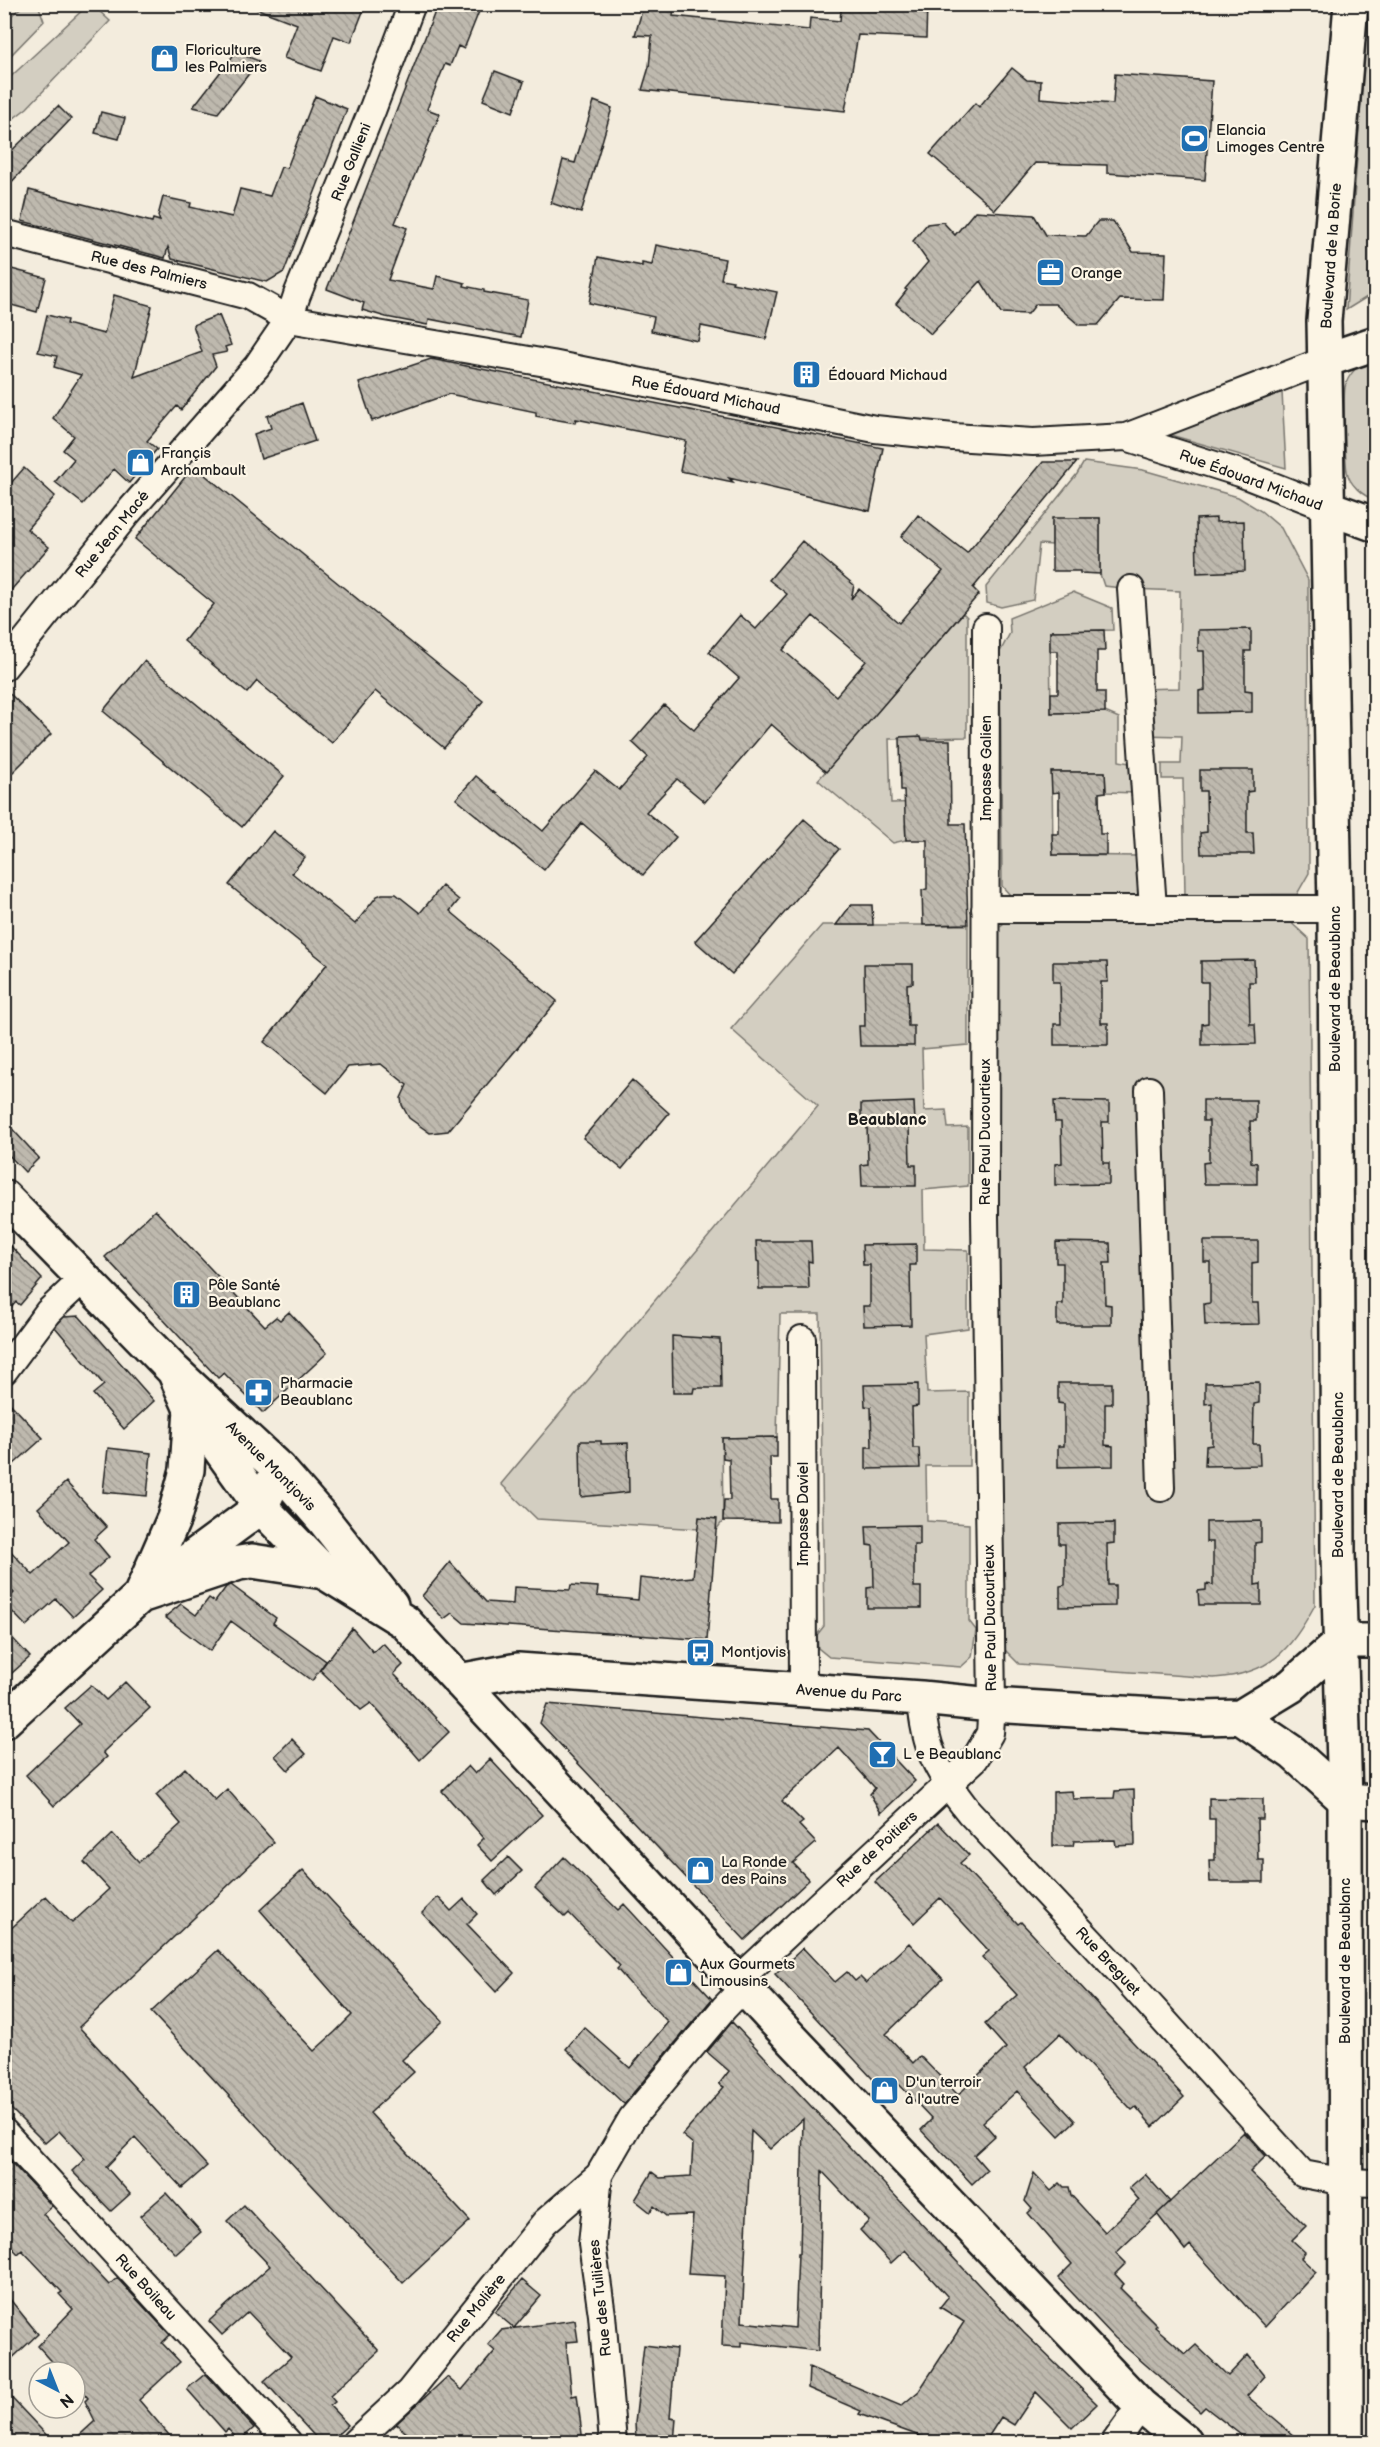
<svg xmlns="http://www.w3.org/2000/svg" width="1380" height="2447" font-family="'Balsamiq Sans',sans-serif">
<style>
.green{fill:#d3cec1;stroke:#78756e;stroke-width:1.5}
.building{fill:url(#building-back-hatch);stroke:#1c1c1c;stroke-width:1.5;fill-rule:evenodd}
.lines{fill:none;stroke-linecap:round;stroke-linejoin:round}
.minor-casing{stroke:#1c1c1c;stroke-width:30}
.tertiary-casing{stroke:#1c1c1c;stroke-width:38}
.secondary-casing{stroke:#1c1c1c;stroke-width:38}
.primary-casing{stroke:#1c1c1c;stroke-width:38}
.minor{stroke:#fcf5e5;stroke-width:26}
.tertiary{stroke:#fcf5e5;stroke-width:33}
.secondary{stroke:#fcf5e5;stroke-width:33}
.primary{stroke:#fcf5e5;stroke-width:33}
.labels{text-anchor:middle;stroke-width:4.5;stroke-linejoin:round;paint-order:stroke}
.poi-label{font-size:15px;fill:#1c1c1c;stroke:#fcf5e5;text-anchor:start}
.street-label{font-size:15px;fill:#1c1c1c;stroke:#fcf5e5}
.neighbourhood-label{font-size:16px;font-weight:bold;fill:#1c1c1c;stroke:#fcf5e5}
</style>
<defs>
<pattern id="building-back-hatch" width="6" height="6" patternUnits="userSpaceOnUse" patternTransform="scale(1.5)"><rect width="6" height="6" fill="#beb9ae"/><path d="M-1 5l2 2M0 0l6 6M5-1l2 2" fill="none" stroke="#a39e95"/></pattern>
</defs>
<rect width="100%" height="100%" fill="#f3ecdd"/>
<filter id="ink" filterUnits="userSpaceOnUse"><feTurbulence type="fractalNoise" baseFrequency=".0167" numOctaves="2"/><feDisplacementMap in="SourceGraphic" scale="12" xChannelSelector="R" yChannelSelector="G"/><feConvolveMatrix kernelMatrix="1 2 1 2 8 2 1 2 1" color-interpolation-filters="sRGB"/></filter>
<g filter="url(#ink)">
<!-- green -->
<path class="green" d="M38 4 44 21 10 56 6 20 24 5Z
M88 5H101L97 9 110 21 27 108 5 125V82Z
M1367 18 1376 19 1375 292 1346 310Z
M1368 358 1375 359V499C1363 497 1349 484 1347 471 1345 460 1343 398 1345 387 1348 374 1358 366 1368 358Z
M1282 392 1286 468 1160 432Z
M1084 462 1143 470 1238 497 1261 511 1281 528 1308 580 1309 873 1297 894 1185 895 1183 779H1162V764H1181L1182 736 1142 735 1139 689 1179 688 1180 591 1131 589 1104 586 1100 574V518H1079L1052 523V545L1039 544 1033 600 1001 607 987 603 986 587 1077 474Z
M1073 592 1112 608 1113 630 1050 631 1051 713 1105 712 1119 718V761L1134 764 1137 793 1106 792 1105 772H1052L1053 855 1137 856 1139 896H1023L1010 895 1002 886 1000 652 1010 633 1009 618Z
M963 613 967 617V737L889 739 891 803 928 802 905 825 906 840 893 843 818 780Z
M1286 918 1309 939 1315 1605C1289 1652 1270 1674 1214 1678L1019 1664 1003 1648 995 931 1004 923Z
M822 925H968V1045L922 1049 924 1111 946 1110 948 1128 968 1127V1186L923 1190 924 1249 968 1250V1328L924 1334 927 1393 969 1392V1466H926L927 1521 969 1524V1621L976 1630 972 1657 961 1667 829 1657 818 1648 817 1635 824 1626 820 1314H780L777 1437 722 1438 723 1521 716 1530 537 1519 501 1484 818 1106 731 1029Z"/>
<!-- building -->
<path class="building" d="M252 4H366L351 42 334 36 321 71 284 58 297 24 252 7Z
M438 4H482L464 49 458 46 450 66 445 64 427 109 440 114 395 223 407 228 388 280 434 289 437 276 465 283 464 286 484 290V292L528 300 521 337 429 319 428 325 386 317 362 310 364 303 327 289Z
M644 4H674L673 16 809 30 810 18 840 21 841 10H847V4H927L926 38 858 35 845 111 642 90 649 67 652 36 635 35Z
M236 52 259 61 218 113 193 107Z
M1012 68 1027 80 1041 81 1040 98 1113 104 1115 74 1212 81 1205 180 1107 173V165L1035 163 995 210 930 154 975 103 979 107Z
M495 71 524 82 513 112 483 100Z
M315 96 347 109 284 272 267 282 172 259 168 247 165 258 22 221 29 190 152 222 153 219 160 221 158 216 163 197 191 203 190 207 232 217 240 189 270 196 281 167 287 168Z
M594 101 612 108 581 213 551 203 563 160 575 163Z
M58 106 71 119 4 190V158Z
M101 112 125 118 119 139 95 133Z
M975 211 1034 215 1046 235 1086 236 1098 221H1113L1133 252 1166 253 1164 300 1120 299 1098 325H1079L1055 304H1036L1028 314 1001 313 981 281 931 334 896 304 907 290 905 289 928 262 913 241 927 224 943 222 955 235Z
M656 245 725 259 721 279 733 281 732 283 777 292 766 339 701 326 698 341 651 331 654 317 589 303 598 257 642 266V263L652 265Z
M4 267 46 278 37 312 4 303Z
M114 295 152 306 134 377 202 352 193 325 219 315 231 345 225 347 227 352 212 355 216 366 181 410 177 406 147 441 157 449 129 483 114 469 83 504 55 482 74 459 63 450 74 436 53 418 81 375 54 367 57 356 38 352 47 315 67 320 66 324 104 334Z
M431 359 883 448 870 511 729 478 733 482 680 471 686 441 576 419 575 423 536 416V412L449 394 372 421 359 383Z
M302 403 315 441 261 459 254 434 271 428 267 416Z
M1043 462H1077L973 588 979 594 826 772 771 724 705 802 677 779 646 812 676 837 643 875 582 823 544 870 456 799 476 776 543 831 595 771 619 790 648 757 632 742 664 705 694 730 739 678 709 652 740 615 756 629 787 594 769 580 802 541 854 585 851 599 859 589 899 623 943 571 901 537 918 515 967 553ZM813 616 866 661 836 696 783 650Z
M194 466 483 701 444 748 375 691 332 743 257 681 247 693 184 641 214 604 135 539Z
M24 468 55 496 27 529 49 547 4 598V491Z
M1052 518H1100V574L1080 573V571H1052Z
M1216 518V522L1244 521 1245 571 1197 573 1196 519Z
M1251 629V651H1245V690L1252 691V712L1199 713V691L1205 690 1204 651H1198V630Z
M1104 630 1105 651H1097V692H1105V712L1051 713V693H1058V651H1050V631Z
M144 661 284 776 242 827 103 711Z
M4 688 51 734 4 781Z
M921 736 922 740H950L951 824H965L968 924 923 925 922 890 927 889V840H906L904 790H901L900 737Z
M1200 770H1253V791L1247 792V833H1253L1254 854H1201L1200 833 1207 832 1206 791H1200Z
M1051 772H1105L1106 792 1099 793 1100 834H1106V855H1053L1052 834H1059V792L1052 793Z
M804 819 839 849 732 974 695 941Z
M273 831 305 857 292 873 355 924 377 896 382 894H396L420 913 442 886 459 900 450 911 557 1001 448 1131 430 1133 409 1118 402 1105 401 1098 407 1085 381 1064 348 1067 327 1093 264 1042 327 964 229 885Z
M851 905H872L873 925H836Z
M1254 960 1255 982H1249L1250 1024H1255L1256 1044 1202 1045V1024L1208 1023V982H1201V961Z
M1053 962H1107L1108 982H1101V1023H1108V1045H1054V1024H1061L1060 982H1053Z
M864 964H913V983L907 984 908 1026H914V1046H860L859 1026H865Z
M632 1080 669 1113 622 1169 583 1138Z
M1203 1100H1256V1121H1250L1251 1162 1257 1163V1184H1204L1203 1163 1209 1162V1121H1203Z
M1054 1101 1109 1102V1122H1102L1103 1163H1109V1184L1055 1185V1164L1062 1163 1061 1122H1055Z
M914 1102 915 1123 909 1124 910 1165H916V1186H862L861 1165 868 1164 867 1124H861V1104Z
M4 1120 39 1158 25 1172 4 1150Z
M155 1210 265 1326 276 1317 280 1320 289 1312 327 1353 263 1413 224 1373 218 1378 105 1257Z
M4 1239 42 1279 20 1305 16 1302 4 1316Z
M756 1241H811L812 1262 808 1261 809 1289H759V1262L757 1261Z
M1204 1241H1258V1262L1252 1263V1303H1258L1259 1324 1205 1325 1204 1304 1210 1303V1262H1204Z
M1056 1242 1110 1243 1111 1263H1104L1105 1304 1111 1305V1325H1057V1304H1063V1263H1056Z
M916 1244V1265H910L911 1325 864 1326 863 1306H870V1265H863L862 1245Z
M79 1316 154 1401 124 1429 93 1394 104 1385 55 1327 64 1317Z
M672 1336 720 1339 721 1388H694L693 1393H673Z
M1259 1382V1403L1254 1404 1253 1444H1259L1260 1465 1205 1466 1206 1446 1212 1445V1403L1205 1404V1383Z
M1058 1383H1112V1404H1105V1445L1113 1446V1466L1058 1467V1446H1064V1404L1058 1403Z
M918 1384V1406L912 1407 913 1448H919L920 1468 866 1469V1447H872L871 1407 865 1406 864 1385Z
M4 1397 43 1438 14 1464 4 1454Z
M777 1437V1457H770L771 1499H778V1522L723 1521 724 1500H730L729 1459 723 1458 722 1438Z
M580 1441H601V1444L628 1443 629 1492 581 1497Z
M108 1448 151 1453 147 1496 103 1492Z
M66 1482 107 1527 94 1539 109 1557 88 1576 102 1590 73 1617 56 1599 26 1626 4 1603 14 1593 4 1583V1544L33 1575 69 1542 38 1508Z
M699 1517 717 1519 707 1640 464 1623 452 1613 444 1619 422 1596 450 1562 486 1602 513 1604 514 1587 570 1590 571 1585 598 1587 597 1596 638 1600 640 1578 659 1580 693 1577Z
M1261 1521V1542L1255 1543V1585L1261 1584V1605H1199L1198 1591 1206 1590V1584L1213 1585V1542H1206V1522Z
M1114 1523V1543L1107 1544 1108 1585H1115V1606L1060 1607V1586L1065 1585V1544H1059V1524Z
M920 1525V1545H914V1587H921V1608H867V1588L874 1587 873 1546 867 1545 866 1526Z
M231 1585 276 1618 273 1623 326 1661 312 1681 231 1621 210 1651 165 1617 181 1604 196 1615 209 1598 215 1602 226 1587Z
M352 1628 373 1652 383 1643 403 1665 394 1674 449 1732 420 1760 371 1703 361 1710 320 1670Z
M4 1629 30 1657 4 1680Z
M125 1682 150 1708 103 1752 107 1757 54 1806 26 1775 80 1724 65 1708 91 1685 106 1700Z
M547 1704 868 1731 915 1781 881 1813 870 1794 875 1788 839 1748 782 1801 803 1822 799 1825 816 1843 793 1863 809 1880 745 1940 540 1723Z
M292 1739 306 1754 288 1770 275 1756Z
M490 1759 542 1815 492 1861 477 1845 484 1838 442 1791 468 1766 475 1774Z
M185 1768 215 1800 227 1789 274 1842 79 2027 207 2166 182 2188 135 2137 106 2167 130 2194 111 2211 72 2171 85 2159 59 2131 45 2143 4 2102V1935L46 1896 72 1923 109 1889 84 1862 113 1834 139 1862 181 1824 156 1795Z
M1134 1790 1135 1845 1116 1846 1115 1840 1074 1841 1073 1846H1053V1792L1072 1791 1073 1799 1114 1798 1115 1791Z
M1209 1798 1263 1799V1819H1257L1258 1860H1264V1882H1210L1209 1860H1215V1819H1209Z
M938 1823 969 1855 960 1863 1018 1924 1021 1922 1184 2097 1153 2127 1136 2107 1132 2110 1060 2034 1025 2067 1075 2121 1059 2136 1017 2091 983 2122 995 2136 974 2155 987 2170 972 2184 921 2130 932 2119 914 2100 895 2080 884 2091 775 1974 803 1948 835 1982 847 1972 855 1981 860 1977 866 1983 909 1943 943 1979 886 2034 913 2063 920 2056 958 2095 1006 2048 985 2024 1017 1995 982 1957 989 1951 940 1898 914 1923 875 1882Z
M508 1857 522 1871 496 1895 484 1880Z
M564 1857 618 1910 624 1904 712 1999 624 2104 566 2049 584 2027 630 2068 668 2022 631 1985 617 1969 620 1966 569 1913 565 1917 535 1888Z
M303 1870 443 2021 402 2060 414 2072 370 2113 470 2221 403 2283 151 2012 218 1950 314 2051 335 2032 352 2015 260 1910Z
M438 1897 451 1911 464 1899 477 1914 467 1924 514 1973 496 1992 422 1913Z
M732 2022 1024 2333 1097 2404 1072 2428 1036 2392 1014 2425 1001 2417 985 2442H936L859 2414 861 2411 808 2388 809 2367 901 2406 919 2391 964 2322 940 2307 948 2297 905 2250 891 2263 860 2230 869 2221 822 2171 818 2351 741 2342V2347L722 2346 725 2276 688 2274 693 2215 666 2216 654 2206 650 2212 635 2200 652 2172 660 2178 691 2176 693 2144 682 2135 724 2087 719 2084 729 2071 707 2052ZM803 2119 800 2253H798L795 2328 742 2322 751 2131 770 2149Z
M1244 2132 1266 2156 1250 2172 1306 2226 1292 2240 1305 2252 1301 2258 1316 2272 1265 2327 1190 2245 1185 2250 1157 2214Z
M4 2155 52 2206 43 2214 91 2266 109 2285 117 2278 170 2335 162 2343 180 2362 139 2400 175 2442H72L95 2421 85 2401 88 2398 75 2383V2372H65L60 2367 58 2368 38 2346 73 2309 59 2294 62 2292 22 2250 18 2254 4 2239Z
M1034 2173 1051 2191 1060 2183 1064 2187H1069L1071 2195 1105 2232 1139 2200 1129 2188 1145 2174 1170 2202 1116 2253 1126 2263 1115 2274 1124 2284 1120 2288 1157 2325 1155 2327 1186 2354 1196 2345 1228 2376 1248 2355 1265 2376 1247 2396 1301 2442H1250L1205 2407 1200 2412 1115 2338 1058 2278 1072 2264 1028 2213 1032 2209 1025 2201Z
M166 2193 201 2232 176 2254 140 2216Z
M244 2205 379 2351 330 2396 335 2402 330 2406 348 2425 329 2442H320L264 2381 291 2357 248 2312 222 2335 209 2321 270 2266 227 2221Z
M522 2280 541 2296 514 2328 495 2312Z
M4 2292 38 2334 4 2366Z
M575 2320 578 2341 566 2342 572 2396 577 2395 583 2442H417L396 2424 447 2377 462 2390 495 2351 488 2345 501 2330Z
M644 2345 676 2349 670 2418 676 2419 674 2442 636 2439 635 2423Z
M205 2374 254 2428 239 2441 228 2429 225 2432 187 2389Z
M4 2390 53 2442H4Z"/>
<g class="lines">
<defs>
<path id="minor" d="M4 233 248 296 289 319 552 364 875 429 953 437 1033 442 1126 437 1326 360
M1126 437 1240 473 1329 508
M1131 589 1153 908
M4 667 126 515 257 366 289 319 297 295 373 108 412 4
M985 909H1335
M1149 1090 1161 1488
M802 1339 803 1690
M4 1371 48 1312 83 1279
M921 1698C924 1749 938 1773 969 1812L1118 1970 1303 2174 1345 2182 1376 2183
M738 1980 975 1759 990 1733 992 1705 985 1217 986 627
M4 2132 288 2442
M355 2442 409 2392 545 2222 599 2175
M613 2442 602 2315 592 2244 599 2175 632 2118 724 2008 744 1987
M1115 2442 1141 2406"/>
<path id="tertiary" d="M163 1579 261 1507 279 1469
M140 1596 174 1518 187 1470 191 1409
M4 1721 140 1596 239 1563 252 1561 324 1572"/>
<path id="secondary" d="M4 1197 174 1371 279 1469 323 1519 391 1605
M174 1371 191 1409 261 1507 324 1572 405 1622 772 2018 1141 2406 1185 2442
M459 1681 518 1670 921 1698 992 1705 1204 1718 1240 1717 1291 1686 1342 1641H1376
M1240 1717 1293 1753 1345 1800 1376 1802"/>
<path id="primary" d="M1326 360 1376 343
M1329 508 1376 525
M1346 2442 1345 1800 1338 1555 1335 909 1324 321 1351 4"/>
</defs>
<!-- minor casing -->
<use href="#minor" class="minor-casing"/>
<!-- tertiary casing -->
<use href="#tertiary" class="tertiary-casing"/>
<!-- secondary casing -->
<use href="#secondary" class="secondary-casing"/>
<!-- primary casing -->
<use href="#primary" class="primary-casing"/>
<!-- minor -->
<use href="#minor" class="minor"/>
<!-- tertiary -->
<use href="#tertiary" class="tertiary"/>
<!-- secondary -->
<use href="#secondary" class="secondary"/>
<!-- primary -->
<use href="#primary" class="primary"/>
</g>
</g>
<!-- icons -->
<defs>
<symbol id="shop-square" viewBox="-11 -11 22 22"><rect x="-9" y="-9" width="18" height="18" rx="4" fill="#1f6fb2" stroke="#fcf5e5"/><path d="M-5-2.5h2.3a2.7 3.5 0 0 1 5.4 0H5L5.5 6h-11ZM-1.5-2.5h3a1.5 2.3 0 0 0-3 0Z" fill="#fff"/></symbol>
<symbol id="stadium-square" viewBox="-11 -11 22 22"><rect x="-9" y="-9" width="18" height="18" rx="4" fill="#1f6fb2" stroke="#fcf5e5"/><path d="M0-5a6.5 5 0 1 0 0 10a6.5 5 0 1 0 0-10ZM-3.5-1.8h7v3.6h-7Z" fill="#fff"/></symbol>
<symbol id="office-square" viewBox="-11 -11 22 22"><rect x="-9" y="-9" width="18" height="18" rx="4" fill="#1f6fb2" stroke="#fcf5e5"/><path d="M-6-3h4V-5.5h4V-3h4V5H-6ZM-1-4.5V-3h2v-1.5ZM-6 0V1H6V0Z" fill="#fff"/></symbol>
<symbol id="building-square" viewBox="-11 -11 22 22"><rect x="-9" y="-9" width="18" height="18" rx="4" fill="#1f6fb2" stroke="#fcf5e5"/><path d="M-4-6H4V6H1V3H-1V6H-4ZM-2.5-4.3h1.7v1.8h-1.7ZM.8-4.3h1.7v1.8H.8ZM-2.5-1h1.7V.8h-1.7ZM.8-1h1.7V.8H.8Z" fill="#fff"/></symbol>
<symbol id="pharmacy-square" viewBox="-11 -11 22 22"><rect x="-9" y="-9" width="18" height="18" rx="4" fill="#1f6fb2" stroke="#fcf5e5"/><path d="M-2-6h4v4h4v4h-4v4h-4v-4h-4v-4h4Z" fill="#fff"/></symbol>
<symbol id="bus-square" viewBox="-11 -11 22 22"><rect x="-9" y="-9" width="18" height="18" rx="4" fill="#1f6fb2" stroke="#fcf5e5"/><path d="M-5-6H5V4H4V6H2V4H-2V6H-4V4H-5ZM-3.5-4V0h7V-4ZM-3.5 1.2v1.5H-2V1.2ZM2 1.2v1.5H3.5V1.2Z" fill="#fff"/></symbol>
<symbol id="bar-square" viewBox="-11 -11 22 22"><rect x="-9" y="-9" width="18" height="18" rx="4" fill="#1f6fb2" stroke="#fcf5e5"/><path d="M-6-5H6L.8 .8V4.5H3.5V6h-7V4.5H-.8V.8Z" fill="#fff"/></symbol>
</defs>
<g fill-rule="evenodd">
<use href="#shop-square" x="148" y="42" width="33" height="33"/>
<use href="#stadium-square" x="1178" y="122" width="33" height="33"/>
<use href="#office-square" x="1034" y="256" width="33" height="33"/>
<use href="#building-square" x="790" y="358" width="33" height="33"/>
<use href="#shop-square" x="124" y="446" width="33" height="33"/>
<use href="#building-square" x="170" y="1278" width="33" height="33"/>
<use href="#pharmacy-square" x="242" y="1376" width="33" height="33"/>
<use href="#bus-square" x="684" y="1636" width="33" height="33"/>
<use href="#bar-square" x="866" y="1738" width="33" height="33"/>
<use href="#shop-square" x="684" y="1854" width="33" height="33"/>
<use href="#shop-square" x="662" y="1956" width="33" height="33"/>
<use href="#shop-square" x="868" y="2074" width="33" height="33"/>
</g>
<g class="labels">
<!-- poi labels -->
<g class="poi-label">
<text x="185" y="55">Floriculture<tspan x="185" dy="17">les Palmiers</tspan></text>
<text x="1216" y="135">Elancia<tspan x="1216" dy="17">Limoges Centre</tspan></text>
<text x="1071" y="278">Orange</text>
<text x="828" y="380">Édouard Michaud</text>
<text x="161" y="458">Françis<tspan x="161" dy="17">Archambault</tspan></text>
<text x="208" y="1290">Pôle Santé<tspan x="208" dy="17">Beaublanc</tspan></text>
<text x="280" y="1388">Pharmacie<tspan x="280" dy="17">Beaublanc</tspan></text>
<text x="721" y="1657">Montjovis</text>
<text x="903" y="1759">L e Beaublanc</text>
<text x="721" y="1867">La Ronde<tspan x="721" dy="17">des Pains</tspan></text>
<text x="700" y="1969">Aux Gourmets<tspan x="700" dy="17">Limousins</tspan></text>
<text x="905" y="2087">D'un terroir<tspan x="905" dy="17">à l'autre</tspan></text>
</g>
<!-- street labels -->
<g class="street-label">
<text transform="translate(351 162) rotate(-68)" y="5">Rue Gallieni</text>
<text transform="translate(1331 256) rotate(-86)" y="5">Boulevard de la Borie</text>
<text transform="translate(149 270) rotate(14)" y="5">Rue des Palmiers</text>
<text transform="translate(706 395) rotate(11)" y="5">Rue Édouard Michaud</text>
<text transform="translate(1251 480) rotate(20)" y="5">Rue Édouard Michaud</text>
<text transform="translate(112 534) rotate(-51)" y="5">Rue Jean Macé</text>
<text transform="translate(986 768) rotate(-90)" y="5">Impasse Galien</text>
<text transform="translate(1335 989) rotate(-90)" y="5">Boulevard de Beaublanc</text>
<text transform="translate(985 1132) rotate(-90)" y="5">Rue Paul Ducourtieux</text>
<text transform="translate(271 1466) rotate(45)" y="5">Avenue Montjovis</text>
<text transform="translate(1338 1475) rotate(-90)" y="5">Boulevard de Beaublanc</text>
<text transform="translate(803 1514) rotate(-90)" y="5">Impasse Daviel</text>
<text transform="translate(990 1618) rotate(-91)" y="5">Rue Paul Ducourtieux</text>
<text transform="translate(849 1693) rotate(4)" y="5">Avenue du Parc</text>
<text transform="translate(877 1849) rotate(-43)" y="5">Rue de Poitiers</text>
<text transform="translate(1108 1961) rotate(47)" y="5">Rue Breguet</text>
<text transform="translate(1345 1961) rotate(-90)" y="5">Boulevard de Beaublanc</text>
<text transform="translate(146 2287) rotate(48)" y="5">Rue Boileau</text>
<text transform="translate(600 2298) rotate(-96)" y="5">Rue des Tuilières</text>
<text transform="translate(476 2308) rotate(-51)" y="5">Rue Molière</text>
</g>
<!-- neighbourhood labels -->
<g class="neighbourhood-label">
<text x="887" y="1125">Beaublanc</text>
</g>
</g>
<!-- margin -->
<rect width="1380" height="2447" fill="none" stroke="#fcf5e5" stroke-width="24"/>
<rect x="12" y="12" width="1356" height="2423" fill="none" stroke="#1c1c1c" stroke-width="2" filter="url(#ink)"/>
<!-- north arrow -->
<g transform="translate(57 2390) rotate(138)"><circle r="28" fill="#fcf5e5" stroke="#a29e95" stroke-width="1.5"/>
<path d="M0-4.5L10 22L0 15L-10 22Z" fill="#1f6fb2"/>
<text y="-9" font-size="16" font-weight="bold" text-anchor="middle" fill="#1c1c1c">N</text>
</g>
</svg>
